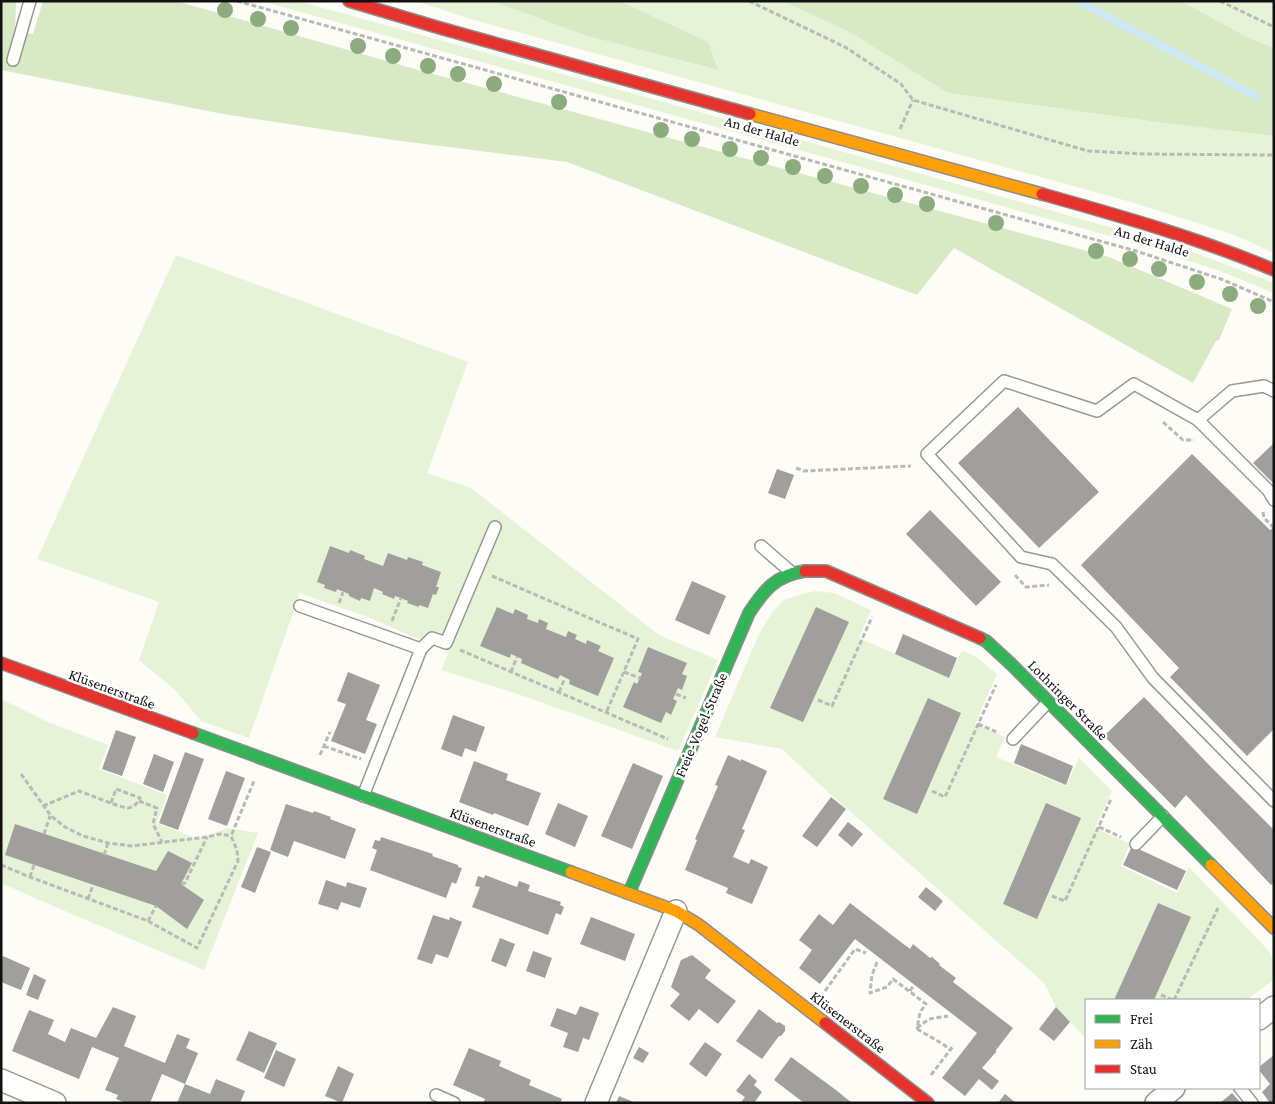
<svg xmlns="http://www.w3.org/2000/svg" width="1275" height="1104" font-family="'Crimson Pro',serif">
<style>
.green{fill:#e7f3d7}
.forest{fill:#d8eac5}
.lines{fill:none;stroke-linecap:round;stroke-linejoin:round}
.stream{stroke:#cde8f7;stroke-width:7}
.building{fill:#a19f9c}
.lane-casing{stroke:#979795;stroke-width:14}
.street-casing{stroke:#979795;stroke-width:24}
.fast-casing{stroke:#8e8d8b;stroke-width:14}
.slow-casing{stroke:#8e8d8b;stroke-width:14}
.jam-casing{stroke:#8e8d8b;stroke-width:14}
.path{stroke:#b9b9b8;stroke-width:3;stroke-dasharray:5 2.5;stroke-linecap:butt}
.lane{stroke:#fffffe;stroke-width:11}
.street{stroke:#fffffe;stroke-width:21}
.fast{stroke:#30b455;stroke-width:11}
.slow{stroke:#ff9f0a;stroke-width:11}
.jam{stroke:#e5322d;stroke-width:11}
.tree{fill:#8cac80}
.labels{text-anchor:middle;stroke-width:5;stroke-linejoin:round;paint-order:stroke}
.street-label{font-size:15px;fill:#111;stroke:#fff}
</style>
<rect width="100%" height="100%" fill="#fdfcf7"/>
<!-- green -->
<path class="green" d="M261 1H298L823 146 1180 247 1274 283V293L1220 271 1128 241Z
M416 1H492L587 36 717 70 707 42 620 1H783L851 33 948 93 1164 123 1274 136V253L1232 234 1131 202 467 18Z
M1181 1 1274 2V48L1251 39Z
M176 255 468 362 427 473 471 488 659 635 718 660 678 751 512 692 441 670 449 652 370 618 300 593 249 738 201 721 176 691 139 660 159 602 37 559Z
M816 591 834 593 871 610 859 638 949 678 962 650 976 657 997 674 975 724 1005 737 996 757 1066 786 1079 758 1112 791 1095 828 1130 844 1121 866 1177 893 1189 867 1268 950C1274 960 1274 969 1272 981L1246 1000H1086V1039L1056 1007 1044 983 828 792 782 749 715 737 759 634 773 611 784 600 801 594Z
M1 699 48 722 108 745 99 769 167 795 157 823 198 839 228 828 258 833 204 970 46 903 1 883Z"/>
<!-- forest -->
<path class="forest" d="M1 1H16L15 31 33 34 43 1H176L415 69 1109 257 1232 309 1219 340 1216 341 1193 383 954 248 917 295 567 162 393 140 223 114 1 70Z
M492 1H620L708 42 718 70 587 36Z
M783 1H1181L1251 39 1274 48V136L1164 123 948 93 851 33Z"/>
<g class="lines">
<!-- stream -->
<path class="stream" d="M1078 1 1256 96"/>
</g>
<!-- building -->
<path class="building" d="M1018 407 1099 492 1039 548 958 463Z
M1274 443V484L1253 463Z
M1192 454 1270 530 1274 527V729L1247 756 1170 677 1179 668 1081 565Z
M777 469 794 475 785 499 768 493Z
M930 510 1001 582 976 606 906 534Z
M330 546 349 553 350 550 365 556 364 559 383 566 388 553 407 560 408 557 423 562 422 565 441 572 436 587H439L436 595 433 594 428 608 419 605V607L407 603 408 601 401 598 395 596 394 599 382 594 383 592 374 588 370 601 361 598 360 601 349 596V594L337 589 336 592 324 588 325 585 317 582Z
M692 581 726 596 709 635 675 620Z
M497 607 513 614 515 609 528 615 527 619 538 623 539 619 548 623 546 629 566 637 568 631 577 635 575 639 586 644 587 640 601 646 598 651 614 658 598 696 569 684 570 680 560 675 558 679 521 663 522 659 511 654 510 658 480 646Z
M816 607 849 622 803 722 770 708Z
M903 634 957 658 949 678 895 654Z
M648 647 687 663 682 674 687 676 682 690 678 688 673 699 677 701 671 715 666 712 661 723 623 707 634 682 637 684 642 673 638 672Z
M348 672 380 685 366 720 377 724 365 754 331 741 346 704 337 701Z
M1144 697 1211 767 1274 830V882L1271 885 1186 795 1175 808 1104 736Z
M928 698 961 713 917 814 883 799Z
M453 715 485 727 476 752 465 748 462 757 441 749Z
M116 730 136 737 122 776 102 769Z
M1021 744 1073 766 1066 785 1014 763Z
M185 752 204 759 178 830 159 823Z
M154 754 174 762 163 792 143 784Z
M728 755 741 761V759L767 771 742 829 745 830 733 857 749 864 751 859 768 867 752 904 726 893 728 888 685 870 697 840 695 839 718 786 715 785Z
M474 761 508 774 506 780 541 793 528 826 494 813 493 815 459 802Z
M633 763 663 776 632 849 601 836Z
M226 771 245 778 227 826 208 819Z
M831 797 846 809 817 847 802 836Z
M558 803 588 816 575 847 545 834Z
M1046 803 1081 818 1037 919 1003 904Z
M286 804 313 813 314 811 331 817 330 819 356 829 345 859 294 841 288 857 270 850Z
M848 822 863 834 852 847 838 835Z
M15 824 156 871 168 851 192 863 181 884 204 900 187 929 156 906 5 855Z
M381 837 433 854 432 856 458 865V867L462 868 456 884 452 882 446 898 370 870 377 850 372 848 375 840 380 841Z
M1132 846 1186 871 1177 890 1123 865Z
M257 847 271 852 255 893 241 887Z
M485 875 517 887 519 881 530 885 528 891 561 902 560 905 564 907 561 915 556 913 548 935 472 907 480 887 475 886 478 876 484 878Z
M326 880 346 887 347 882 367 888 360 908 341 902 338 910 318 904Z
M926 887 943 901 935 911 918 897Z
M850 903 910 949 913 944 930 958 932 957 940 964 939 965 956 978 953 982 1013 1028 996 1050V1052L982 1068 999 1081 992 1090 979 1079 965 1096 942 1078 977 1033 855 939 820 984 799 968 812 950 799 940 819 914 833 925Z
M1158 903 1191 917 1154 1000H1114Z
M433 915 449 920 450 917 462 922 448 958 436 954 432 964 417 959Z
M591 917 635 934 625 961 580 944Z
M500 938 515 944 506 967 491 961Z
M533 951 552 958 545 978 526 971Z
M692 955 711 970 705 978 736 1001 718 1024 699 1009 689 1021 670 1006 680 994 671 987 681 960Z
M3 956 30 968 21 990 1 982V960Z
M34 974 46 980 38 1000 26 995Z
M580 1006 599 1013 589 1040 583 1038 578 1052 563 1047 568 1033 550 1026 557 1008 576 1015Z
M113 1007 136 1016 124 1046 165 1063 177 1034 190 1039 186 1048 198 1053 185 1084 162 1074 150 1103H126L116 1099 118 1095 105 1090 119 1058 92 1047 79 1079 12 1051 29 1010 54 1020 48 1034 65 1042 71 1028 96 1038Z
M1056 1007 1070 1022 1054 1041 1039 1029Z
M759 1009 777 1023 779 1022 785 1026V1031L781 1036H779L762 1059 736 1041Z
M249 1031 277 1043 264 1073 236 1060Z
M705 1042 722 1054 706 1077 689 1064Z
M639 1047 649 1053 643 1063 633 1058Z
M469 1048 501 1061 499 1066 531 1080 529 1085 562 1099 560 1103H483L485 1099 453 1085Z
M276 1050 296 1059 284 1087 264 1078Z
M1274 1055V1103H1270L1262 1092 1270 1084 1259 1070V1067Z
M791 1057 836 1090 852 1103H804L774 1080Z
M338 1066 354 1074 342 1103 325 1096Z
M749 1074 757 1081 754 1085 762 1092 754 1103H743L741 1102 745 1097 736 1091Z
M216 1079 245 1091 240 1103H177L185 1084 210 1094Z
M1232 1093 1241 1103H1220Z
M1005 1094 1016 1103H998Z
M619 1096 636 1103H616Z"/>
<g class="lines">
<defs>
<path id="lane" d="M13 60 30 1
M1274 391 1264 386 1232 391 1198 420 1134 384 1097 411 1004 381 927 454 1021 557 1052 564 1116 627 1153 678 1274 801
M1198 420 1268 490 1274 500
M761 546 791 572
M300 606 421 649 363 796
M421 649 432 638 446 643 495 527
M1013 739 1048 702
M1136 844 1163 816
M1240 1088 1252 1103
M436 1095 454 1103"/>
<path id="street" d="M1259 1019 1274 1007
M1 1080 55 1103
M596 1103 676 911
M1156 1103 1174 1088"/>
<path id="fast" d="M980 638 986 641 1011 664 1211 865
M193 733 571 872
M629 893 749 613C764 590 776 575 805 571"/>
<path id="slow" d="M750 114 1042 194
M1211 865 1274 928
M571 872 676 911 699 925 825 1023"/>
<path id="jam" d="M349 1 440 28 750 114
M1042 194C1120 216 1199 238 1274 270
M805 571H826L980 638
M1 663 193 733
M825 1023 928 1103"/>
</defs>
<!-- lane casing -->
<use href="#lane" class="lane-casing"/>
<!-- street casing -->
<use href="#street" class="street-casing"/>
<!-- fast casing -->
<use href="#fast" class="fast-casing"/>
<!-- slow casing -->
<use href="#slow" class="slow-casing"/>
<!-- jam casing -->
<use href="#jam" class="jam-casing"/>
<!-- path -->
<path class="path" d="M237 1 1136 251 1221 279 1274 302
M749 1 845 47 901 84 913 100 1088 151 1144 154 1274 155
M1220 1 1274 27
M900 129 913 100
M1163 422 1183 440H1194
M796 468 804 471 911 466
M1263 512 1264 518 1274 528
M1015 575 1026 587 1049 585
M492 576 638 639 606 713
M339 603 343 592
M392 621 401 598
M460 650 668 739
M511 672 517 657
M624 672 640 678
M559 692 565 678
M676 694 686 698
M818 700 832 706 872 617
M978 724 999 733
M324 746 361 759
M320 755 330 732
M21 774 51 816 65 827 83 836 108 843 132 846 207 837 220 834 231 836
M932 791 945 797 996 685
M139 801 157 808 153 824 162 842
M43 806 79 791C88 794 121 808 128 808 134 807 138 803 140 798L116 789 111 803
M1099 827 1121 837
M44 834 50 816
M104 855 108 843
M1 865 30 877 148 921 197 948 238 861 237 850 231 836 254 781
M30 877 34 865
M181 884 185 883 207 837
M1052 896 1065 901 1111 799
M88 899 93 885
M148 921 156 906
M877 962 872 975 870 993 887 987 893 979 926 1004 920 1012 917 1029
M825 991 855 949 866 953
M910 991 914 985
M1161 995 1173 1000
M1174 1000 1218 908
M917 1028 929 1019 948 1016
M917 1029 943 1044 950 1050
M931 1075 954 1045"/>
<!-- lane -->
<use href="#lane" class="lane"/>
<!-- street -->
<use href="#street" class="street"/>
<!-- fast -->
<use href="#fast" class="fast"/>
<!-- slow -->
<use href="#slow" class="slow"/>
<!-- jam -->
<use href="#jam" class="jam"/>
</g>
<!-- trees -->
<g class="tree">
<circle cx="225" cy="10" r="8"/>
<circle cx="258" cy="19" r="8"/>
<circle cx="291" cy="28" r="8"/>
<circle cx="358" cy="46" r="8"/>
<circle cx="393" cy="56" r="8"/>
<circle cx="428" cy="66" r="8"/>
<circle cx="458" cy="74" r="8"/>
<circle cx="494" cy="84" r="8"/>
<circle cx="559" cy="102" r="8"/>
<circle cx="661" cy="130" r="8"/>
<circle cx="692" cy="139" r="8"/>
<circle cx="730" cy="149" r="8"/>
<circle cx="761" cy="158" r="8"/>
<circle cx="793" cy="167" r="8"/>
<circle cx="825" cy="176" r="8"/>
<circle cx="861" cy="186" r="8"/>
<circle cx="895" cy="195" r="8"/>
<circle cx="927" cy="204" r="8"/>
<circle cx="996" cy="223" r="8"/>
<circle cx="1096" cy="251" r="8"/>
<circle cx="1130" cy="259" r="8"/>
<circle cx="1159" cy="269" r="8"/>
<circle cx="1197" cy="282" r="8"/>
<circle cx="1230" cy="294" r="8"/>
<circle cx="1258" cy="306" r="8"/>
</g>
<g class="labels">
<!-- street labels -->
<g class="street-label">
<text transform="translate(762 131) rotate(16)" y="5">An der Halde</text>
<text transform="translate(1152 241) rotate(17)" y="5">An der Halde</text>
<text transform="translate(112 689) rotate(20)" y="5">Klüsenerstraße</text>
<text transform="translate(1068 700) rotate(45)" y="5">Lothringer Straße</text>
<text transform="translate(701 725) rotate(-67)" y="5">Freie-Vogel-Straße</text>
<text transform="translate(493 827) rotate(20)" y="5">Klüsenerstraße</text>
<text transform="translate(848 1022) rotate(38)" y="5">Klüsenerstraße</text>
</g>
</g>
<!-- border -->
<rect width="1275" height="1104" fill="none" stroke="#111111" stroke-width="5"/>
<!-- legend -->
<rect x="1085" y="999" width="175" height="90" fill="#ffffff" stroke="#a0a0a0"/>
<rect x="1095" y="1015" width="25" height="8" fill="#30b455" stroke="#a0a0a0"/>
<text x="1130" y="1024" font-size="15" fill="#111111">Frei</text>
<rect x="1095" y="1040" width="25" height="8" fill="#ff9f0a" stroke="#a0a0a0"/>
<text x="1130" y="1049" font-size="15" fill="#111111">Zäh</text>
<rect x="1095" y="1065" width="25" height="8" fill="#e5322d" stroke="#a0a0a0"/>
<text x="1130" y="1074" font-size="15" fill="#111111">Stau</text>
</svg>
